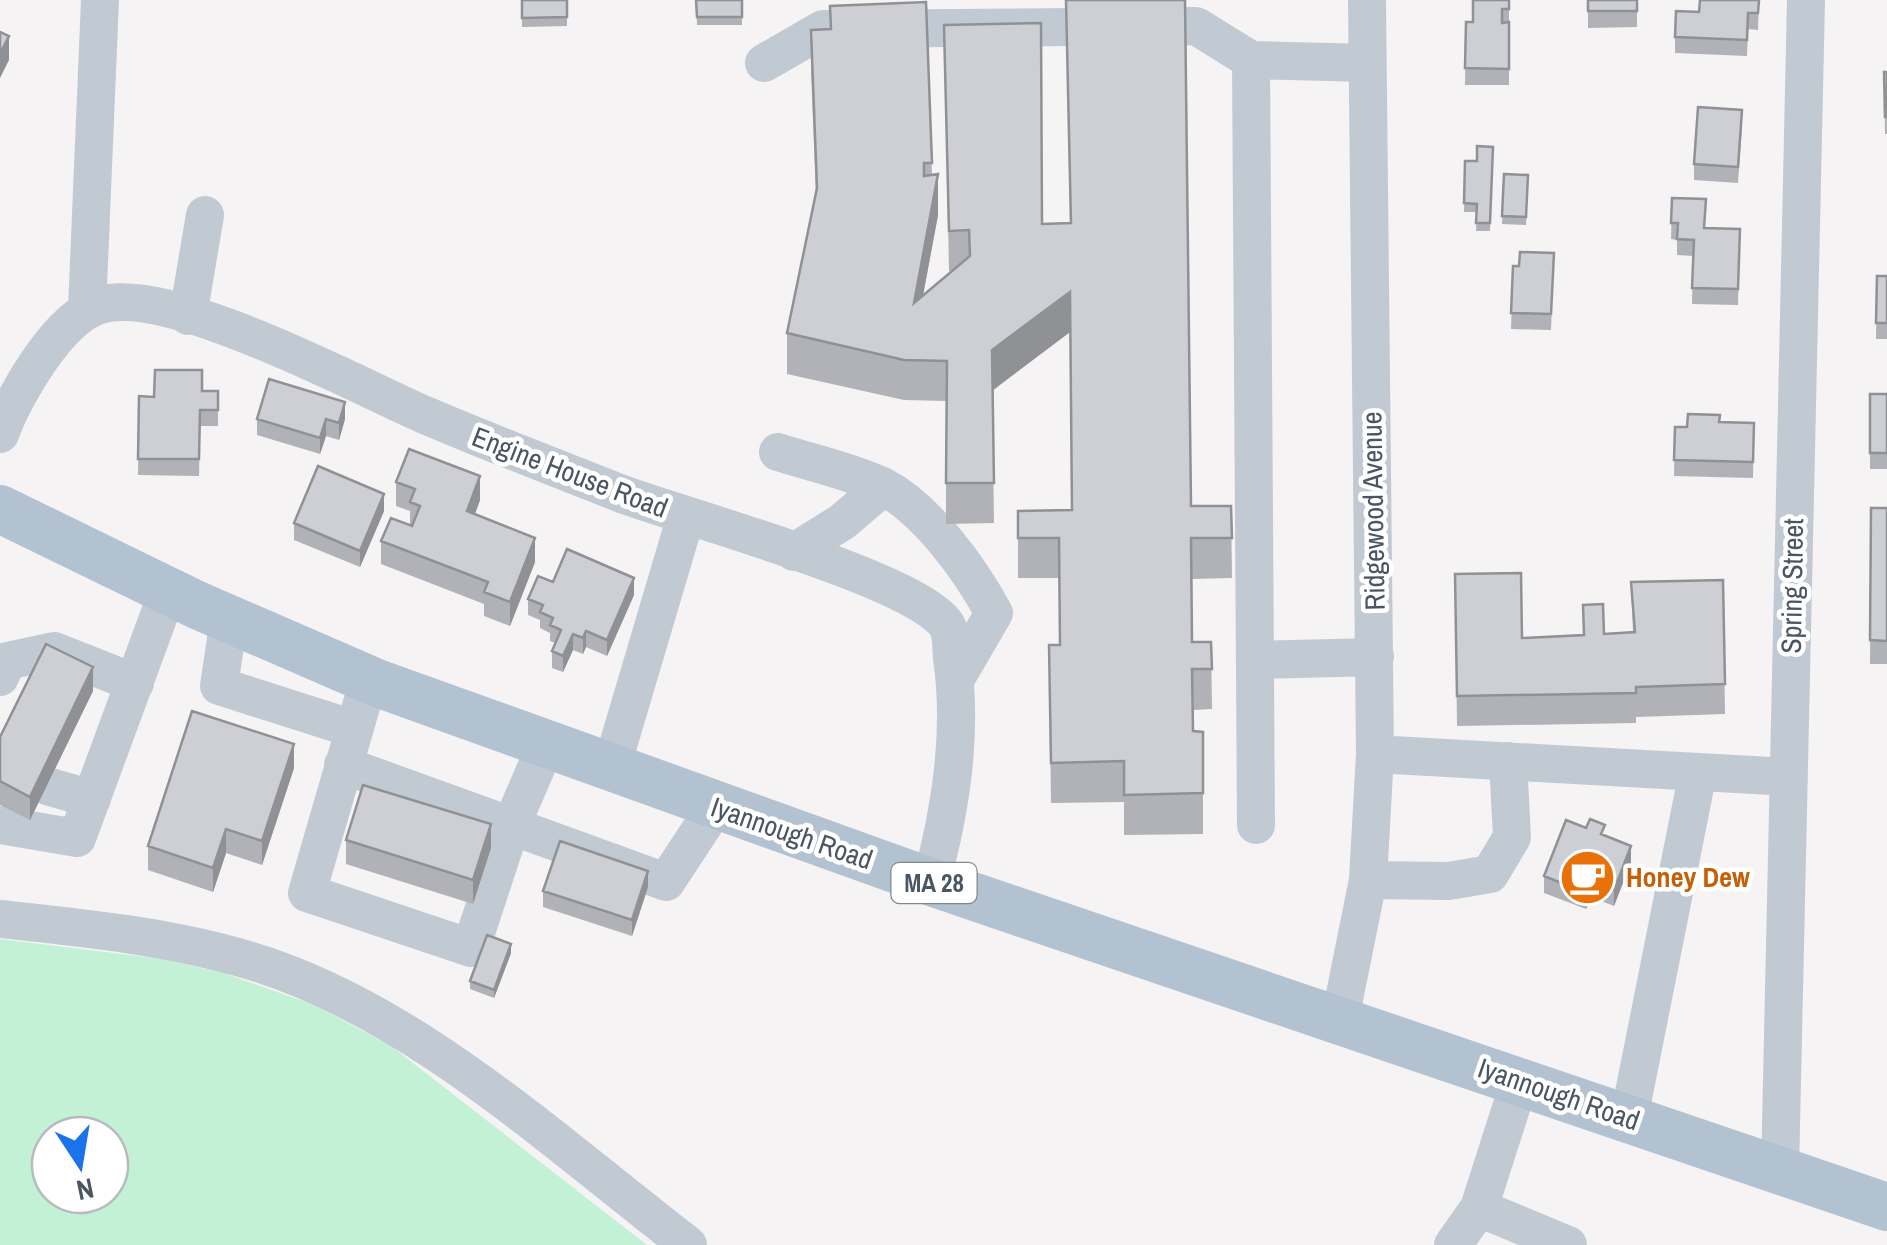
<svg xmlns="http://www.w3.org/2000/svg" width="1887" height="1245" font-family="'Archivo Narrow',sans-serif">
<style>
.green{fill:#c3f1d5;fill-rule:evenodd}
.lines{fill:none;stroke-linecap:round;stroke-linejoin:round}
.minor{stroke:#c1cad2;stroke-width:38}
.major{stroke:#b3c2d1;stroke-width:48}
.wall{fill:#b0b2b7}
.shaded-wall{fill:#909195}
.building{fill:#cdcfd5;stroke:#909195;stroke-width:2.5}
.labels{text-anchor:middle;stroke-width:9;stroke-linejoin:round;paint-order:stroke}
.shield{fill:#fff;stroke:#808990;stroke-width:2.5}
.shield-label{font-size:25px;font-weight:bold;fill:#4a5661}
.street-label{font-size:28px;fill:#4a5661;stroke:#fff}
.food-label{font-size:28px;font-weight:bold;fill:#c56008;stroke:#fff;text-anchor:start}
</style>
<rect width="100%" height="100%" fill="#f5f3f3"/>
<!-- green -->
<path class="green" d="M0 939 162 959 224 973 314 1005 391 1046 647 1245H0ZM50 1135H110V1195H50Z"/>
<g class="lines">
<!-- minor -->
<path class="minor" d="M1251 60 1256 825
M764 63 823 29 1196 26 1251 60 1367 63
M87 310 100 0
M188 316 205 215
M0 434C14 395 59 317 100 305 169 284 356 385 425 415 490 443 557 468 622 494 677 515 930 583 948 628 952 636 951 649 952 658 963 733 951 809 931 882
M778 452C812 463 850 471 882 486 927 509 970 569 994 613L955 680
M794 552 842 522 883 487
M229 619 219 686 354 729
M1255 660 1375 657
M0 677 7 661 54 651 135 683
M369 679 307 893 471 948 511 826 546 745
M1375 754 1788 777
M343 765 666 882 716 806
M611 769 686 516
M47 786 92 799
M0 825 77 838 168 591
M1368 880 1449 881 1490 874 1512 837 1508 761
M0 919C84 928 167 936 248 960 411 1008 555 1143 688 1245
M1340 1019 1368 880 1375 754 1367 0
M1629 1118 1698 772
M1780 1171 1806 0
M1479 1208 1568 1245
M1453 1245 1479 1208 1520 1080"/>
<!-- major -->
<path class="major" d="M0 509 197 605 377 683 931 882 1887 1207"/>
</g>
<!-- wall -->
<path class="wall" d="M522 0H567V26L522 27Z
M696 0H742V25H697Z
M1066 0 1191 506H1231L1232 578 1191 579 1192 642H1211L1212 709 1192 710 1193 731 1203 732V834L1124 835V802L1051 803 1049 645H1059V578H1018V511L1072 510 1070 332 992 390 994 523 946 524V401L904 400 787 374V333L816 195 811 70V30L830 29V6L926 2 932 175 938 215 923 296 953 271H949L944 25 1042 224 1070 223Z
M1509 0V85H1465L1466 22H1473Z
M1588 0H1637V27L1588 28Z
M1759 0 1758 30 1748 29 1747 56 1675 53V37L1699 12Z
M1884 72H1887V134H1885Z
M1742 127 1738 183 1694 180V164Z
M1493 147 1490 231H1476L1477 212H1464L1465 161H1477Z
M1504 174 1528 175 1526 225 1502 224Z
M1672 198 1705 228 1740 229 1738 305 1692 304 1693 256 1677 255V240L1671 239Z
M1554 253 1551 330 1511 329 1513 266H1519Z
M1877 276H1887V339H1876Z
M202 391H218V426H200L199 476 138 475 139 396 154 397Z
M1870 394H1887V469H1870Z
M257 419H345L339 440 326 436 320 454 257 435Z
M1720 422 1754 423 1753 478 1674 476 1675 427H1687Z
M396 482 480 500 475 514 535 562 510 626 484 616V604L381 564V541L410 525V511L396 506Z
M1871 508H1887V664H1870Z
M384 511 360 567 294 540V523Z
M1455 574 1522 638 1633 632 1631 582 1723 580 1725 714 1636 717V723L1457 726Z
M553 582 634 595 607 656 586 647 583 654 573 650 563 672 552 668V651L555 643 550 641V633L540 628V620L528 615V599Z
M93 691 30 820 0 805V737Z
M294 768 262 865 226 853 213 892 148 870V846Z
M1605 836 1631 862 1614 906 1591 897 1586 909 1544 893V876Z
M346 840 491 848 473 904 346 864Z
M648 887 632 936 543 907V891Z
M511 953 494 998 470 989V981Z"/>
<!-- shaded-wall -->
<path class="shaded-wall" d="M9 36V60L0 78V54Z
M938 174V215L914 343V303Z
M1070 292V332L992 391V350Z
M345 402V419L339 440V423Z
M326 419V436L320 454V438Z
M480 476V500L467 535V511Z
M384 494V511L360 567V551Z
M535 538V562L510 626V602Z
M634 578V595L607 656V640Z
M586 631V647L583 654V638Z
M573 634V650L563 672V656Z
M93 667V691L30 820V797Z
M294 744V768L262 865V841Z
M491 824V848L473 904V880Z
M226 829V853L213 892V868Z
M1631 846V862L1614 906V890Z
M648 871V887L632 936V920Z
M1591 881V897L1586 909V893Z
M511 944V953L494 998V990Z"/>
<!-- building -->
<path class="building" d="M522 0H567V17L522 18Z
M696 0H742V17H697Z
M1066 0H1185L1191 506H1231L1232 538H1191L1192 642H1211L1212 669H1192L1193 731 1203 732V793L1124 795V761L1051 763 1049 645H1060L1059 538H1018V511L1072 510 1070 292 992 350 994 483H946L947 361 904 360 787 333 817 188 811 30 831 29 830 6 926 2 932 163H924V176L938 174 914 303 970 256 969 230 949 231 944 25 1041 23 1042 224 1071 223Z
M1473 0H1509V9H1502V23L1509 22V69L1465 68 1466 22H1473Z
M1588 0H1637V11H1588Z
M1700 0H1759L1758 13H1748L1747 40 1675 37 1676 11 1699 12Z
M0 32 9 36 0 54Z
M1884 72H1887V117H1885Z
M1698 107 1742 110 1738 167 1694 164Z
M1477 146 1493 147 1490 223H1476L1477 204 1464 203 1465 161H1477Z
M1504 174 1528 175 1526 217 1502 216Z
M1672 198 1706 199 1704 228 1740 229 1738 289 1692 288 1694 240 1677 239 1678 223H1671Z
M1520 252 1554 253 1551 314 1511 313 1513 266H1519Z
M1877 276H1887V323H1876Z
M155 370H202V391H218V410H200L199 459H138L139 396 154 397Z
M269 379 345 402 339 423 326 419 320 438 257 419Z
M1870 394H1887V453H1870Z
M1688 414 1720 415 1719 422 1754 423 1753 462 1674 460 1675 427H1687Z
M409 449 480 476 467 511 535 538 510 602 484 592 488 582 381 541 391 518 412 526 420 506 410 502 415 489 396 482Z
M318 466 384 494 360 551 294 523Z
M1871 508H1887V641L1870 640Z
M567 549 634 578 607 640 586 631 583 638 573 634 563 656 552 651 561 630 550 625 553 618 540 612 543 605 528 599 538 576 553 582Z
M1521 573 1522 638 1584 635 1583 605 1603 604 1604 634 1635 632 1631 582 1723 580 1725 684 1636 687V693L1457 696 1455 574Z
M46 644 93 667 30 797 0 781V737Z
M192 711 294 744 262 841 226 829 213 868 148 846Z
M363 785 491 824 473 880 346 840Z
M1590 819 1605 825 1601 834 1631 846 1614 890 1591 881 1586 893 1544 876 1566 820 1586 828Z
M560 841 648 871 632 920 543 891Z
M487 935 511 944 494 990 470 981Z"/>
<!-- icons -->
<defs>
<symbol id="cafe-disc" viewBox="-11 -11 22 22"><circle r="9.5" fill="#e8710a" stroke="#fff"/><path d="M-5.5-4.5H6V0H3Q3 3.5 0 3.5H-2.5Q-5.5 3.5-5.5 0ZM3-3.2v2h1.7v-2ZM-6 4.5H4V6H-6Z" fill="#fff"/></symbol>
</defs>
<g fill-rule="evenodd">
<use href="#cafe-disc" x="1556" y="846" width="63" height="63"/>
</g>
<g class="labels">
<!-- shield labels -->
<rect class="shield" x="891.5" y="863" width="85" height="40" rx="8"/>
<g class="shield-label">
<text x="934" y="892">MA 28</text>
</g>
<!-- street labels -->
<g class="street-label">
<text transform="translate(570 472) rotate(21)" y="10">Engine House Road</text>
<text transform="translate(1373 511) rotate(-91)" y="10">Ridgewood Avenue</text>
<text transform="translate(1792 586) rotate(-89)" y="10">Spring Street</text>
<text transform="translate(792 833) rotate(19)" y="10">Iyannough Road</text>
<text transform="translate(1559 1094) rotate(19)" y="10">Iyannough Road</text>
</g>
<!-- food labels -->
<g class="food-label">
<text x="1626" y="887">Honey Dew</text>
</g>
</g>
<!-- north arrow -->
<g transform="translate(80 1165) rotate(168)"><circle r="48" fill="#ffffff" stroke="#b7bbc0" stroke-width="2.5"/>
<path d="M0-8L18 38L0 25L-18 38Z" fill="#1a73e8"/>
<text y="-15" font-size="28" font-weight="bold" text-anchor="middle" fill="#4a5661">N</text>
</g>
</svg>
